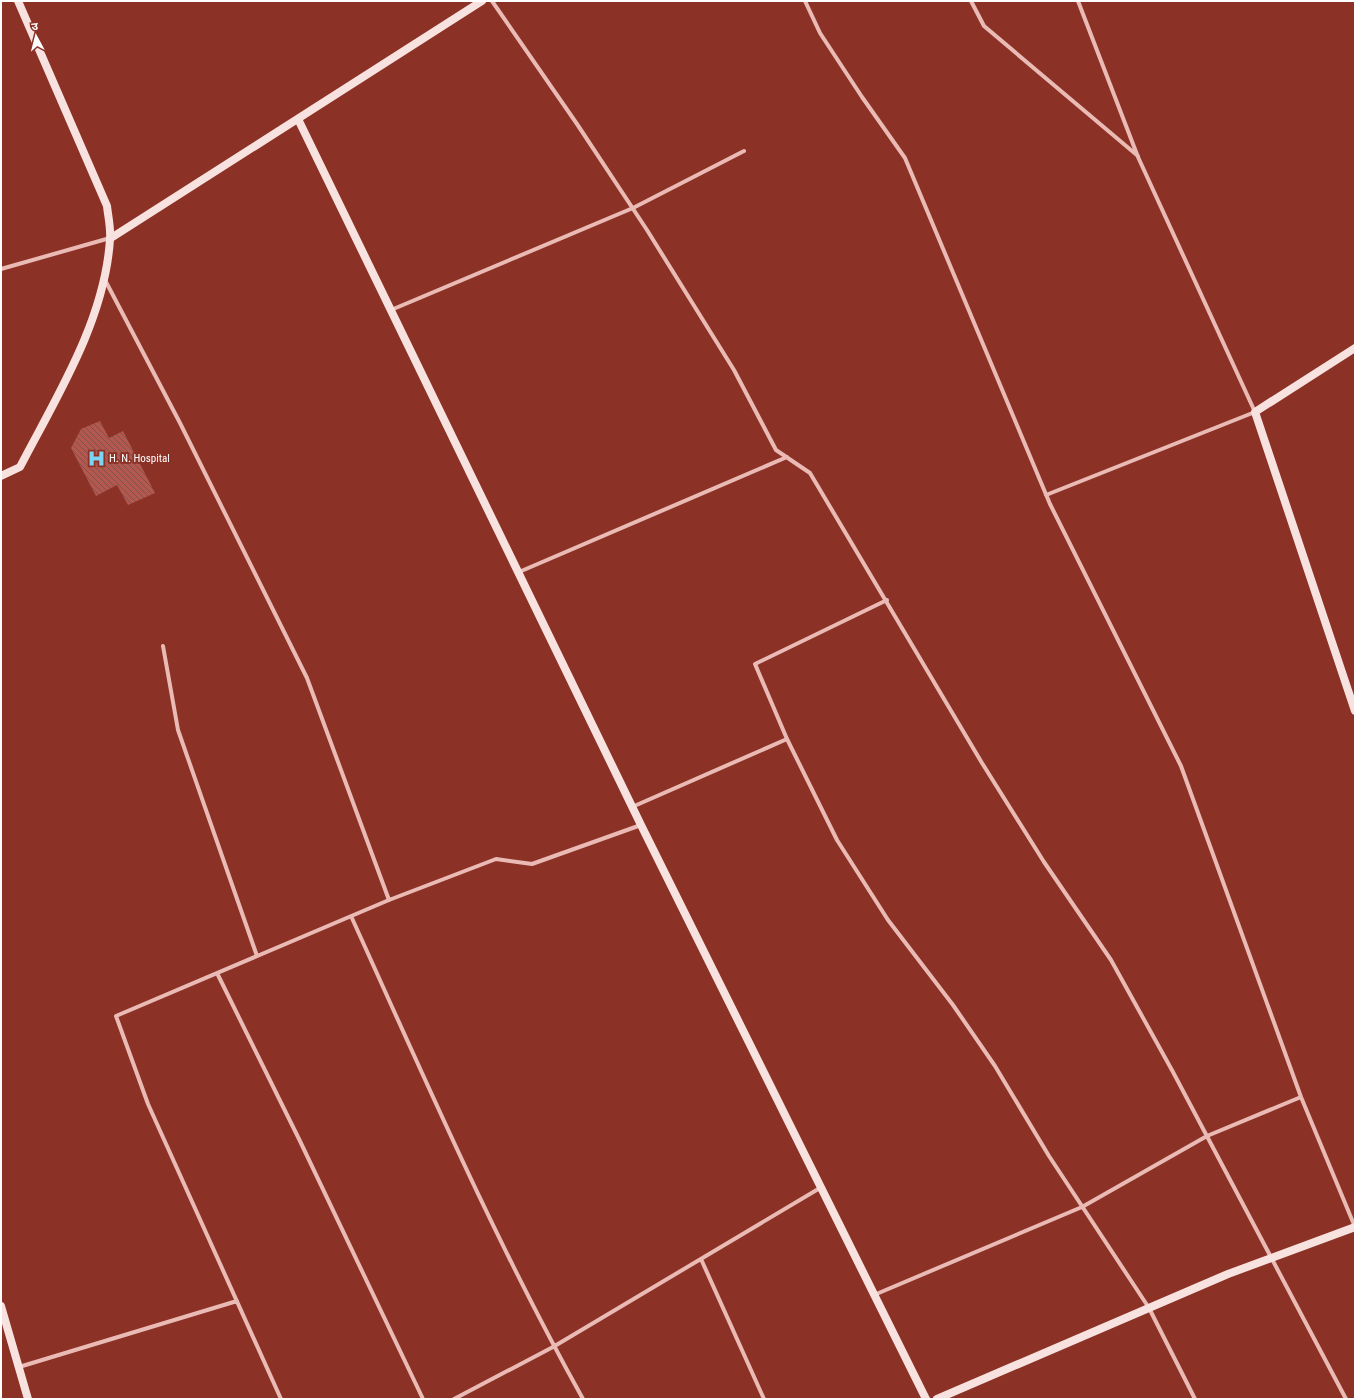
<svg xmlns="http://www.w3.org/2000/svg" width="1356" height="1400" font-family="'Roboto Condensed','Noto Sans Devanagari',sans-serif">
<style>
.building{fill:url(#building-back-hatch)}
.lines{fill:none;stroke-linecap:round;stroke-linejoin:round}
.street{stroke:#eabab5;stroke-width:4}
.secondary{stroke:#f8e2df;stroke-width:8}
.labels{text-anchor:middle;stroke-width:4;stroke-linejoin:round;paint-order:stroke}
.poi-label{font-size:11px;fill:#fff;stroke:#8c3126;text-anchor:start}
</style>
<defs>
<pattern id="building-back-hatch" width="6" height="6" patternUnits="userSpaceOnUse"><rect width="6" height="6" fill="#b2584e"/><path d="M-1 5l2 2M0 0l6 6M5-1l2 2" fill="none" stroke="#7f524d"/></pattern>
</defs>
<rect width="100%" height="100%" fill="#8c3126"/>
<!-- building -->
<path class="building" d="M100 421 109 438 123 431 155 493 128 505 117 485 96 496 71 448 81 429Z"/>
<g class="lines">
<!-- street -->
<path class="street" d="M492 1 577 124 647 230 734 370 776 450 810 473 982 763 1044 862 1111 960 1173 1072 1346 1399
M805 1 820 33 862 97 905 158 1050 504 1181 766 1301 1097 1355 1227
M971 1 984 26 1138 156
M1 269 110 238
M105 280 180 423 307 678 389 900
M391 310 633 208 744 151
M1046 495 1255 412 1138 157 1078 1
M519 572 787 457
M887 600 755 664 787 739 837 840 888 920 953 1005 995 1066 1049 1156 1149 1308 1195 1399
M163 646 178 730 257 956
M632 807 787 739
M351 916C425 1079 496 1243 583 1399
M217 973 299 1139 423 1399
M701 1259 764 1399
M874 1295 1082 1207 1207 1136 1301 1097
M19 1367 237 1301
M281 1399 148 1104 116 1016 389 900 496 859 532 864 641 825
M454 1399 553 1347 820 1188"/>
<!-- secondary -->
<path class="secondary" d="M298 119 641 825 926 1399
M111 238 482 1
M1355 348 1255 412 1355 711
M1 476 20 467C57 396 105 320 110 239 111 228 108 216 107 206L18 1
M1 1306 28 1399
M937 1399 1228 1274 1355 1227"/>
</g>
<!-- icons -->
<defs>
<symbol id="hospital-bare" viewBox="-9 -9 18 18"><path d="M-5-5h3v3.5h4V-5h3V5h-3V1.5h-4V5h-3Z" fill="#7ad4f3" stroke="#8c3126" stroke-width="2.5" paint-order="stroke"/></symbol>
</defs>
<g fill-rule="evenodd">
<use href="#hospital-bare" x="84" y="446" width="25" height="25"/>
</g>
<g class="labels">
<!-- poi labels -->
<g class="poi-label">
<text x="109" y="462">H. N. Hospital</text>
</g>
</g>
<!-- border -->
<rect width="1356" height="1400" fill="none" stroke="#ffffff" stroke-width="4"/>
<!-- north arrow -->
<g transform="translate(36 36) rotate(353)" stroke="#8c3126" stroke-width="3" paint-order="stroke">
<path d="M0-3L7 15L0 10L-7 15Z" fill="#ffffff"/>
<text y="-6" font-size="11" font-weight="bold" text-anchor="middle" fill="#ffffff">उ</text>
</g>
</svg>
